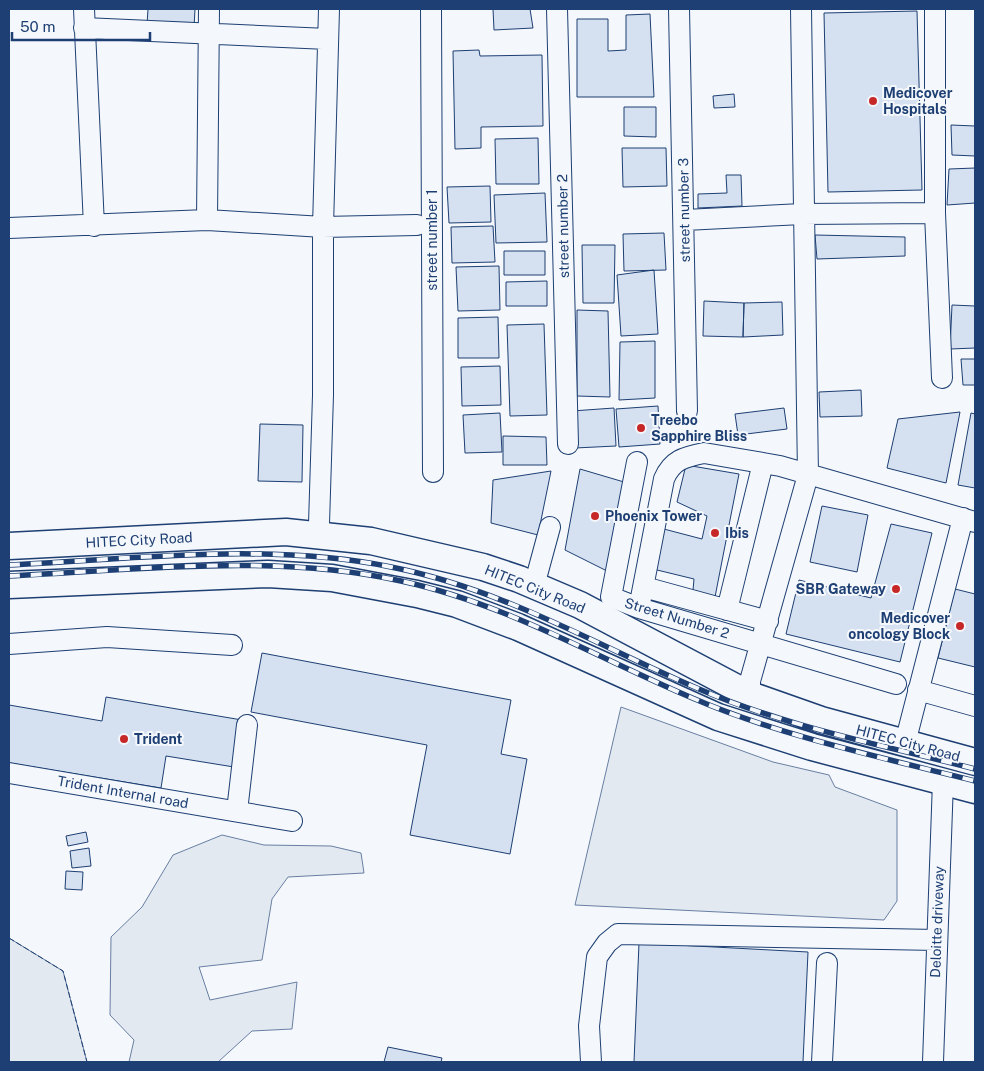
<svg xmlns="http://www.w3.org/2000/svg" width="984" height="1071" font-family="'Public Sans',sans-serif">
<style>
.green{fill:#e3e9f0;stroke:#687fa3}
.building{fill:#d5e0f0;stroke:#1d3f73}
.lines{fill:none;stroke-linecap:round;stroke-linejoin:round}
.minor-casing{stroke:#1d3f73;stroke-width:22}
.major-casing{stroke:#1d3f73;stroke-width:29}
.minor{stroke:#f4f7fb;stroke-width:20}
.major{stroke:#f4f7fb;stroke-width:26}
.rail-casing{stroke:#1d3f73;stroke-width:5.5}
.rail{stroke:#f4f7fb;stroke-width:4;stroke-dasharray:11;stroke-linecap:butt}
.fence{stroke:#1d3f73;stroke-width:1;stroke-dasharray:6 2.5;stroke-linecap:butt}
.poi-dot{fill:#c62828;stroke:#f4f7fb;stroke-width:2}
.labels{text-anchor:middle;stroke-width:4;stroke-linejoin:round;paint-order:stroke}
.poi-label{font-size:14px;font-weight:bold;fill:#1d3f73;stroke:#f4f7fb;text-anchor:start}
.street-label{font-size:14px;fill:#1d3f73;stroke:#f4f7fb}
</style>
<rect width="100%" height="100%" fill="#f4f7fb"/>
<!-- green -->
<path class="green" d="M621 707 773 762 829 775 835 787 897 810V901L884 920 575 905Z
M222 835 264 845 331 846 361 853 364 873 288 877 272 899 262 960 199 967 210 1000 297 982 292 1029 252 1031 218 1062H129L134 1040 110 1015 111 937 142 907 173 855Z
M9 938 63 971 87 1062H9Z"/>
<!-- building -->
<path class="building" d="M148 9H195L194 27 147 25Z
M493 9H530L533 28 494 30Z
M917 11 922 190 828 192 824 13Z
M650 14 654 97H577V19H608V51L626 50V15Z
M479 50 480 56 542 55 543 126 481 127V148L455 149 453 51Z
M734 94 735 107 714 108 713 96Z
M624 107H656V137L624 136Z
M951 125 975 126V156L952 155Z
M538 138 539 184H496L495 139Z
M622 148H666L667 186 623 187Z
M975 168V203L947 205 949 169Z
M726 175H741L742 206 698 208V194L727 193Z
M490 186 491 222 449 223 447 187Z
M545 193 547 242 496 243 494 195Z
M493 226 495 262 452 263 451 227Z
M664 233 666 270 624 271 623 234Z
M815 235 905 237V256L817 259Z
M582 245H615L614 303H583Z
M504 251H545V275H504Z
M499 266 500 310 458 311 456 267Z
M654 270 658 334 621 336 617 275Z
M547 281V306H506V282Z
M704 301 744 303 743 337 703 336Z
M782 302 783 335 743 337 744 303Z
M952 305 975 306V348L950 349Z
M577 310 608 311 610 397 577 396Z
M498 317 499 358H458V318Z
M544 324 547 415 510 416 507 325Z
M655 341V398L619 400 620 342Z
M961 359H975V385H963Z
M500 366 501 405 462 406 461 367Z
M861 390 862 416 820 417 819 392Z
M658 406 660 444 619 447 616 409Z
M614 408 616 446 575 448 572 411Z
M784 408 787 429 738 435 735 414Z
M960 412 946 483 887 468 898 419Z
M500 413 502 452 465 453 463 415Z
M971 413 975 414V488L958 485Z
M260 424 303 425 302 482 258 481Z
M503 436 546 437 547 465H503Z
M686 465 739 474 715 597 693 590 694 579 653 569 660 528 702 539 707 516 677 502Z
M580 469 624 482 609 572 565 550Z
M551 471 538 535 491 523 493 480Z
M822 506 868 515 857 572 810 562Z
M891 524 932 533 900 662 786 634 799 580 871 598Z
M955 589 975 594V667L938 658Z
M262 653 511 700 501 754 527 759 510 854 410 835 427 745 251 712Z
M106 697 242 720 234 767 166 756 161 788 9 763V705L102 721Z
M86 832 88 842 68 846 66 836Z
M89 848 91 866 72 868 70 851Z
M66 871 83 872 82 890 65 889Z
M639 943 808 952 803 1062H634Z
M388 1047 442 1058 441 1062H384Z"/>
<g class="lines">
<defs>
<path id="minor" d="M84 9 94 226
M431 9 433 472
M557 9 568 444
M679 9 687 411
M935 9V213L942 378
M84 28 328 39
M207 220 209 9
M685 220 802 214 935 213
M9 228 207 220 323 227 417 225
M637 462 611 597 639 608 896 684
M322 537 319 524 323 395V227L329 9
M534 586 550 527
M644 587 768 621
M639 608 664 479C672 460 684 457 704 453L780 466 975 522
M727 610 763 463
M9 644 107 637 232 645
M918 690 975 706
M750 695V681L808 475 801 9
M905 743 963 518
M9 773 292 821
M237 811 247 725
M591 1062 589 1026 597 957 607 943 618 934 937 940
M822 1062 827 963
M933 1062 943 781"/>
<path id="major" d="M9 546 286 532 371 541 483 567 519 579 580 605 750 695 821 720 975 762
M9 585 268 574 332 578 417 594 457 604 518 627 718 717 812 747 975 790"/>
</defs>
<!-- minor casing -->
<use href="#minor" class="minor-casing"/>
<!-- major casing -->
<use href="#major" class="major-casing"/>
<!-- minor -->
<use href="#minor" class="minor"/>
<!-- major -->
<use href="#major" class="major"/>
<defs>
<path id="rail" d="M9 565C134 559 268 542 391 567 503 589 596 645 699 689 787 727 883 745 975 769
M9 576C137 570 274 553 401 581 504 603 594 656 690 697 780 736 880 757 975 781"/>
</defs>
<!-- rail casing -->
<use href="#rail" class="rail-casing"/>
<!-- rail -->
<use href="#rail" class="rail"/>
<!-- fence -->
<path class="fence" d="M9 938 63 971 87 1062"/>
</g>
<!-- markers -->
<g class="poi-dot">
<circle cx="873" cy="101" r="5"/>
<circle cx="641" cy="428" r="5"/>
<circle cx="595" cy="516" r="5"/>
<circle cx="715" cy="533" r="5"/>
<circle cx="896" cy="589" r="5"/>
<circle cx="960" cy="626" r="5"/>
<circle cx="124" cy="739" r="5"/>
</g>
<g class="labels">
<!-- poi labels -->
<g class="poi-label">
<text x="883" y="98">Medicover<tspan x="883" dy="16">Hospitals</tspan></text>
<text x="651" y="425">Treebo<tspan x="651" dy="16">Sapphire Bliss</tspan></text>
<text x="605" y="521">Phoenix Tower</text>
<text x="725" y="538">Ibis</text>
<text x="886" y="594" text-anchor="end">SBR Gateway</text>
<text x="950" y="623" text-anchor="end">Medicover<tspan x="950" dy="16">oncology Block</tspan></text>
<text x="134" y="744">Trident</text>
</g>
<!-- street labels -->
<g class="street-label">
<text transform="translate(684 210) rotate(-91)" y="5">street number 3</text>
<text transform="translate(563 226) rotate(-91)" y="5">street number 2</text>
<text transform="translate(432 240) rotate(-90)" y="5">street number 1</text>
<text transform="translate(139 540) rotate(-3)" y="5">HITEC City Road</text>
<text transform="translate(535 589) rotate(22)" y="5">HITEC City Road</text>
<text transform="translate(677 618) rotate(17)" y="5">Street Number 2</text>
<text transform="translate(908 743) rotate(15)" y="5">HITEC City Road</text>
<text transform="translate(123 792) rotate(10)" y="5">Trident Internal road</text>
<text transform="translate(937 922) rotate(-88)" y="5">Deloitte driveway</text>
</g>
</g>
<!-- border -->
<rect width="984" height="1071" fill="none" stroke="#1d3f73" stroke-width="20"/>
<!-- scale -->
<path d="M12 32v8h138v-8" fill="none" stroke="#1d3f73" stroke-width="2.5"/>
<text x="20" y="32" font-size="15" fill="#1d3f73" stroke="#f4f7fb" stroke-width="4" paint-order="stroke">50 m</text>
</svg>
